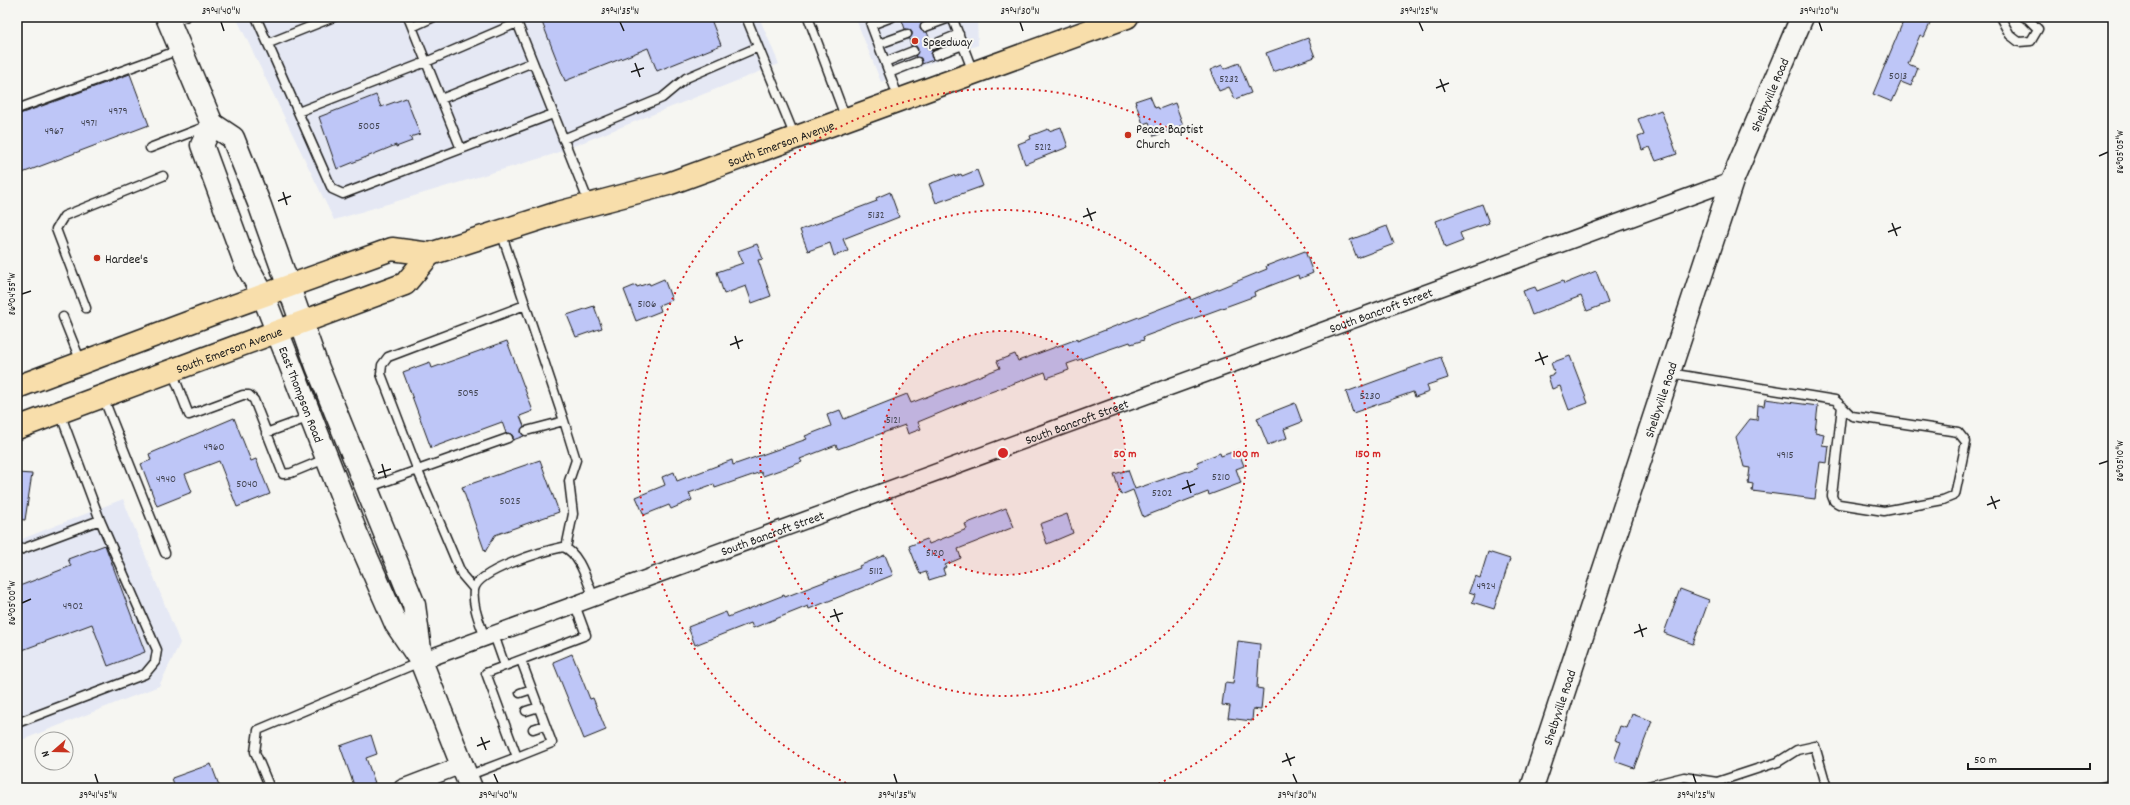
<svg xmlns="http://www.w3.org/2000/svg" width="2130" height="805" font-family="Dekko,sans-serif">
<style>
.built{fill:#e5e8f4}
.building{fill:#bec6f7;stroke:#1c1c1c}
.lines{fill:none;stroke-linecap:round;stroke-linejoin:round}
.lane-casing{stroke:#1c1c1c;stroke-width:11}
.street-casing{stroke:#1c1c1c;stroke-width:19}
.secondary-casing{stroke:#1c1c1c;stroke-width:25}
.primary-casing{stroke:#1c1c1c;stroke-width:25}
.lane{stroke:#f6f6f2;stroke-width:8}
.street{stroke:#f6f6f2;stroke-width:16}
.secondary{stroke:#f6f6f2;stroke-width:22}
.primary{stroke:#f8deab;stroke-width:22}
.ticks{fill:none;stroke:#1c1c1c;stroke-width:1.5}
.ring{fill:none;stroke:#d62828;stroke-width:2;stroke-dasharray:2 4}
.poi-dot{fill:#c8321e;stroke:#f6f6f2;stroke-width:1.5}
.labels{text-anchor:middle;stroke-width:4;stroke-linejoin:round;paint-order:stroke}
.number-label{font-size:11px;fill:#444653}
.poi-label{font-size:13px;fill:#1c1c1c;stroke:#f6f6f2;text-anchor:start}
.street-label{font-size:13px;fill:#1c1c1c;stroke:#f6f6f2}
.centre{fill:#d62828;stroke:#f6f6f2;stroke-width:2}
.ring-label{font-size:12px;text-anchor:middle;font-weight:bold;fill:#d62828;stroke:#f6f6f2;stroke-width:4;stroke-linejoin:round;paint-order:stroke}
.neatline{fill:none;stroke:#1c1c1c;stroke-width:1.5}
.ticks-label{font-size:10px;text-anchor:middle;fill:#1c1c1c}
</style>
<rect width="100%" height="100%" fill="#f6f6f2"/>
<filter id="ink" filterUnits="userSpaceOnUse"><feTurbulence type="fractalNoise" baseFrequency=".025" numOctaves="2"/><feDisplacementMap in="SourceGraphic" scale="8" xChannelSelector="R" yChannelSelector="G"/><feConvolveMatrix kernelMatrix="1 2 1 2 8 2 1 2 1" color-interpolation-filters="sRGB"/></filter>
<g filter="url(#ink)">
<!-- built -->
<path class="built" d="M236 17H759L779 64 551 155 334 220Z
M855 17H977L978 45 881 82Z
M123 499 180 643 159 686 17 742V541Z"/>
<!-- building -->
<path class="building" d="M540 17H710L721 45 657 71 648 48 565 81Z
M901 17H921L923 22 920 29 922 31 927 32 930 40 927 47 929 50H933L931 54 933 60 922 64 921 58 915 57 918 49 916 46H911L909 39 912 35V32L905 29Z
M1905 17H1933L1924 37 1920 35 1908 64 1918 68 1911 86 1901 82 1892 102 1873 94Z
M1308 38 1315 57 1273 72 1266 53Z
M1239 63 1251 93 1235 99 1229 87 1219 91 1210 70 1222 65 1224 69Z
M130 74 149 125 17 175V115Z
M376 95 381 107 406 98 420 134 410 137 412 141 396 147V145L337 169 319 117Z
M1150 96 1155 108 1158 107 1159 109 1175 103 1183 125 1154 136 1149 122 1143 124 1135 101Z
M1661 110 1677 154 1656 161 1650 147 1642 150 1638 137 1644 135 1638 119Z
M1061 127 1068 147 1025 164 1018 144 1031 139 1030 136 1048 129 1049 131Z
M977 170 983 186 936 203 929 184 954 175 955 177 961 174 962 176Z
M890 192 899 217 843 239 848 251 834 256 830 243 808 251 800 230 877 201 876 198Z
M1482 204 1489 223 1460 233 1463 241 1445 248 1436 221Z
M1387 226 1394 244 1357 258 1350 240Z
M757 244 763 259 758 260 771 296 752 303 746 286 724 294 717 272 743 263 738 251Z
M1305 251 1313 273 1299 279 1298 275 1254 292 1255 296 1143 337 1144 340 1131 344 1130 342 1067 364 1069 370 1047 378 1045 372 988 393 918 422 921 429 908 434 905 425 838 449 836 445 800 459 802 462 763 476 761 472 715 488 714 484 689 493 692 500 671 509 669 505 644 515 636 497 665 485 662 477 674 472 677 481 732 460 733 465 807 439 805 436 831 426 827 415 840 410 844 419 907 394 911 403 1000 368 997 361 1015 354 1018 361 1077 339V341L1190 297 1191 300 1267 269 1266 266Z
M1596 271 1608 303 1587 311 1581 296 1532 315 1523 291 1535 287 1537 291 1563 281 1564 284Z
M664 279 672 300 659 305 661 311 636 321 624 290 636 285 637 287 649 283 650 285Z
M594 306 602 328 576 337 567 315Z
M507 341 533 411 520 416 524 426 521 432 524 436 513 440V436L506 433 502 422 431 448 403 372 430 362 432 368Z
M1570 356 1588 403 1569 410 1560 386 1552 389 1548 376 1555 374 1551 363Z
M1441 357 1448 378 1427 385 1429 392 1415 397 1413 392 1353 413 1346 392Z
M1765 399 1818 406 1815 432 1824 434 1822 445 1829 446 1827 463 1820 462 1815 499 1752 491 1753 484 1748 483 1750 468 1744 467 1736 437 1750 419 1757 420 1758 405 1764 406Z
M1295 403 1302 422 1284 429 1287 438 1268 445 1257 418Z
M234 418 251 461 256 459 270 494 237 507 219 461 185 474 192 492 157 506 141 464 151 460 149 454Z
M1238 450 1244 466 1236 469 1241 483 1209 495 1208 492 1143 517 1133 490 1121 495 1114 474 1128 470 1135 489 1199 467 1197 462 1220 453 1221 456Z
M540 460 559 512 495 535 485 552 462 487Z
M17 473 32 474 25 520 17 519Z
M1006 508 1014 527 958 549 961 558 945 565 946 567 943 569 945 575 929 580 926 572 920 574 909 546 927 539 929 544 967 529 965 524Z
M1067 514 1073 533 1047 544 1040 524Z
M105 545 145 652 108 666 92 624 17 652V587L71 566 68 559Z
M1488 552 1510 559 1494 609 1472 602 1475 594 1469 592 1475 576 1480 578Z
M885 555 893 575 809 609 808 606 753 628 751 623 695 645 688 627 726 612 728 617 784 595 785 597 860 568 859 566Z
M1680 589 1709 600 1693 644 1664 633Z
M1238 641 1260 644 1257 688 1263 689 1261 710 1253 709 1252 721 1228 718 1230 706 1222 705 1225 683 1233 684Z
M572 654 590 699 593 698 606 730 584 739 553 662Z
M1632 714 1652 721 1634 768 1614 761 1621 742 1615 740 1620 726 1627 728Z
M371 735 377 754 366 758 375 783 362 788H355L340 746Z
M211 764 220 788H175L172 778Z"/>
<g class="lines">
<defs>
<path id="lane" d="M256 17 332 189 343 194 553 114
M408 17 461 149
M515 17 589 203
M746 17 795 137
M808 17 846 119
M892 17 871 25 899 99
M952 17 973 72
M2000 17 2010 35 2019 42 2031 41 2038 29 2028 19 2024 17
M170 22 185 17
M412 27 434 17
M925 27 952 17
M269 43 334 17
M879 44 907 34
M932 45 959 34
M936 55 963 45
M885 62 913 51
M889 73 917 62
M441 99 533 62
M17 109 179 50
M298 112 426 62 517 23
M563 139 662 98 686 78 758 47
M150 148 207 126
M501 232 564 421 526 431
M86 308 56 229 64 216 163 176
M63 317 81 362
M172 371 189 415 243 395H249L254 400 283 474 291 473 325 459
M1669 373 1835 400C1841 405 1846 411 1852 416L1958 432 1966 442 1955 495 1943 500 1884 511 1839 504 1834 501 1832 496 1842 406
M103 397 165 553
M564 421 576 460 569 481 573 514 566 548
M266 433 310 417
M367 488 508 438
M17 551 100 520 60 413
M474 589 462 575 418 471 381 374 382 365 388 357 525 305
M494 635 505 666
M485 638C480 623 472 606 474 590 477 570 544 551 563 547 580 553 587 582 594 598
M520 693 532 689
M526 711 539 707
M17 723 145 674 155 662 157 650 100 520
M533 729 545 725
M517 757 552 743 521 660
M467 776 517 757 486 673 586 635 575 605
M270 788 255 752 258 730 420 662
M1640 788 1684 777 1717 782 1778 762 1797 750 1815 746 1827 788
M2098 788 2113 784"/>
<g id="street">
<path id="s1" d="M421 661 1732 181"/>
<path d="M402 788 462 765"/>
</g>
<g id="secondary">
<path d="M167 17 212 124 233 138 259 203 317 366 414 605 421 657"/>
<path id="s2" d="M212 124 202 145 245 262 263 295 357 535 396 624 421 661 471 788"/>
<path id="s3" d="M1532 788 1732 181 1802 17"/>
</g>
<g id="primary">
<path id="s4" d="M17 387 217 312 392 249 430 254 558 213 668 184 1127 17"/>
<path id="s5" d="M17 428 405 284 430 254"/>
</g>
</defs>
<!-- lane casing -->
<use href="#lane" class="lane-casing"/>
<!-- street casing -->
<use href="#street" class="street-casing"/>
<!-- secondary casing -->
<use href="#secondary" class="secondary-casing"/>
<!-- primary casing -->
<use href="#primary" class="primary-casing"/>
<!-- lane -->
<use href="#lane" class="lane"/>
<!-- street -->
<use href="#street" class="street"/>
<!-- secondary -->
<use href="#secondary" class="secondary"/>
<!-- primary -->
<use href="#primary" class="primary"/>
</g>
</g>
<!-- ticks -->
<path class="ticks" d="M221 22 224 31M620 22 624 31M1020 22 1023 31M1419 22 1423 31M1819 22 1822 31M635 63 640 77M631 72 644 68M1440 79 1445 92M1436 88 1449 83M2099 156 2108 152M283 192 287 205M278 201 291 196M1087 208 1092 221M1083 217 1096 212M1892 223 1897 236M1888 232 1901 227M22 294 31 291M735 336 739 349M730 345 743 340M1539 352 1544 365M1535 361 1548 356M382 464 386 478M2099 464 2108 461M378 473 391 469M1187 480 1191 493M1182 489 1195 484M1991 496 1996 509M1987 505 2000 500M22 603 31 599M834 609 839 622M830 617 843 613M1639 624 1643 637M1634 633 1647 628M481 737 486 750M477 746 490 741M1286 753 1291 766M1282 762 1295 757M95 774 98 783M494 774 498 783M894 774 897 783M1293 774 1297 783M1693 774 1696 783"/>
<!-- distance rings -->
<circle cx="1003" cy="453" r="122" fill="#d62828" fill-opacity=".12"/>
<g class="ring">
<circle cx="1003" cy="453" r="122"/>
<circle cx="1003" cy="453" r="243"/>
<path d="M857 788A365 365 0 1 1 1149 788"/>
</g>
<!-- markers -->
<g class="poi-dot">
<circle cx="915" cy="41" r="4"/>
<circle cx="1128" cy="135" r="4"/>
<circle cx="97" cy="258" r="4"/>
</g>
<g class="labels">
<!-- number labels -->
<g class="number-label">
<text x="1898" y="79">5013</text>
<text x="1229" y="82">5232</text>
<text x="118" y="114">4979</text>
<text x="89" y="126">4971</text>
<text x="369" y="129">5005</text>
<text x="54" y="134">4967</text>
<text x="1043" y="150">5212</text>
<text x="876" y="218">5132</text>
<text x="647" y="307">5106</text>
<text x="468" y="396">5095</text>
<text x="1370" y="399">5230</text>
<text x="893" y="423">5121</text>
<text x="214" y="450">4960</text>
<text x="1785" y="458">4915</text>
<text x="1221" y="480">5210</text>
<text x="166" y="482">4940</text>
<text x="247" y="487">5040</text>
<text x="1162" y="496">5202</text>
<text x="510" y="504">5025</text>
<text x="935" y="556">5120</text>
<text x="876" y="574">5112</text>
<text x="1486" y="589">4924</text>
<text x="73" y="609">4902</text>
</g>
<!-- poi labels -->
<g class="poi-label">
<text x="923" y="46">Speedway</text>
<text x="1136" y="133">Peace Baptist<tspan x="1136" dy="15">Church</tspan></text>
<text x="105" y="263">Hardee's</text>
</g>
<!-- street labels -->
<g class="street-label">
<text dy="5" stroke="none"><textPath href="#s3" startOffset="733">Shelbyville Road</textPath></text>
<text dy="5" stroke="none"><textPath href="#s4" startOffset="806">South Emerson Avenue</textPath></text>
<text dy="5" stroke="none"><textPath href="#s1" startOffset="1022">South Bancroft Street</textPath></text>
<text dy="5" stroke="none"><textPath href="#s5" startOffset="226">South Emerson Avenue</textPath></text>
<text dy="5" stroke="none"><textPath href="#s2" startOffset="292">East Thompson Road</textPath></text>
<text dy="5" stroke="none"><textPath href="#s3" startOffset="409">Shelbyville Road</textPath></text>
<text dy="5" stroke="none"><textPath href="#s1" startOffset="698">South Bancroft Street</textPath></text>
<text dy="5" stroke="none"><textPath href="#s1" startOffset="374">South Bancroft Street</textPath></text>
<text dy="5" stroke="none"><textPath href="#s3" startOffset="85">Shelbyville Road</textPath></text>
</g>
</g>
<circle cx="1003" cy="453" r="6" class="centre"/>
<g class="ring-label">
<text x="1125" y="457">50 m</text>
<text x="1246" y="457">100 m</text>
<text x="1368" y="457">150 m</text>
</g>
<!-- margin -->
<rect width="2130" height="805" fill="none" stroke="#f6f6f2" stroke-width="44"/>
<!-- north arrow -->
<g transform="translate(54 751) rotate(250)"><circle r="19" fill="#f6f6f2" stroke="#9f9f9c"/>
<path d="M0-3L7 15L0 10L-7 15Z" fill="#c8321e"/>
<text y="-6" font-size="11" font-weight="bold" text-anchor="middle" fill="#1c1c1c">N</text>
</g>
<!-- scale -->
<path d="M1968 763v6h122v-6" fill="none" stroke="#1c1c1c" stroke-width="2"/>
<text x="1974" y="763" font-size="12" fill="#1c1c1c" stroke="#f6f6f2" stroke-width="3" paint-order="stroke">50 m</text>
<rect x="22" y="22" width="2086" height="761" class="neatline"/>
<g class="ticks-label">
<text x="221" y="14">39°41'40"N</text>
<text x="620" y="14">39°41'35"N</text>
<text x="1020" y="14">39°41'30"N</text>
<text x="1419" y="14">39°41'25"N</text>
<text x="1819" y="14">39°41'20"N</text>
<text transform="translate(2119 152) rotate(-90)" y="4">86°05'05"W</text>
<text transform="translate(11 294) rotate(-90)" y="4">86°04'55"W</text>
<text transform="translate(2119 461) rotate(-90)" y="4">86°05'10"W</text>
<text transform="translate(11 603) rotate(-90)" y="4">86°05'00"W</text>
<text x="98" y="798">39°41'45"N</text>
<text x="498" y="798">39°41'40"N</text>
<text x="897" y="798">39°41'35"N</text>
<text x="1297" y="798">39°41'30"N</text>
<text x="1696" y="798">39°41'25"N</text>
</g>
</svg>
